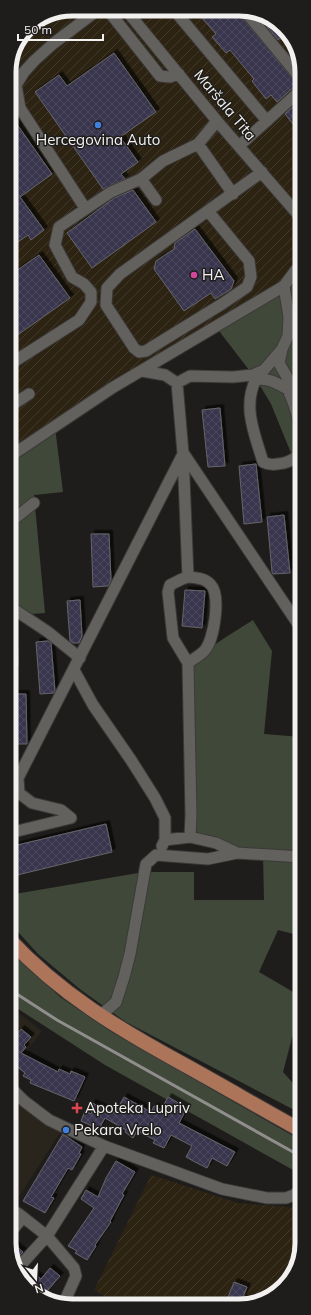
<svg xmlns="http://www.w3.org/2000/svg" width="311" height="1315" font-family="Mulish,sans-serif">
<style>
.built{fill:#29241c}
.industrial{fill:url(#industrial-furrows)}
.grass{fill:#404839}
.building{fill:url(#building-cross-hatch);stroke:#656569;filter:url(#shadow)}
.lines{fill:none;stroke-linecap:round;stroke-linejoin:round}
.minor-casing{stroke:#3c3a39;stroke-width:13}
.major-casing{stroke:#3c3a39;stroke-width:16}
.minor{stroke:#63615e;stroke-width:11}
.major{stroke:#ac755a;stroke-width:14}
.rail{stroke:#8f8e8c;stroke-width:3}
.shop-dot{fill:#3f7fe0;stroke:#1f1d1b;stroke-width:1.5}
.hotel-dot{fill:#d1479c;stroke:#1f1d1b;stroke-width:1.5}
.health-dot{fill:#e0444e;stroke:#1f1d1b;stroke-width:1.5}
.labels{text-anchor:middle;stroke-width:3;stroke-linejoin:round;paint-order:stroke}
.street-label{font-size:15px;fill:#f2f1ef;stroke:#1f1d1b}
.poi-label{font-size:15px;fill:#f2f1ef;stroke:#1f1d1b;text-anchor:start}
.rim{fill:none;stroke:#f2f1ef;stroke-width:5}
</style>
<defs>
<pattern id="industrial-furrows" width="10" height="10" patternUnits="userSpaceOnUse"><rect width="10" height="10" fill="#2c2313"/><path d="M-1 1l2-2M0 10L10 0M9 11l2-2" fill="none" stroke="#41392a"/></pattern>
<pattern id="building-cross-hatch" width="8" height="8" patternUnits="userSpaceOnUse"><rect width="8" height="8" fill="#38364d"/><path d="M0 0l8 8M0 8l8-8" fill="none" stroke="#4c4a5e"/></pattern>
<filter id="shadow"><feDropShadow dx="3.5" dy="-3.5" stdDeviation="0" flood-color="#0009"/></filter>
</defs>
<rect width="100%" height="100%" fill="#1f1d1b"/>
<!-- built -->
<path class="built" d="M9 1006 42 1031 10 1072Z
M10 1093 61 1131 15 1203 10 1199Z"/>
<!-- industrial -->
<path class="industrial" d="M72 9 255 11 286 30 301 63 302 264 284 286 9 457V68L28 27Z
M151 1175 238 1203 302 1208V1247L286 1285 248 1305H119L94 1290Z"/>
<!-- grass -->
<path class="grass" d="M302 264V480L271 404 256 379 216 327 273 293Z
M55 427 63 492 34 495 45 613 17 615 19 665 9 666V457Z
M253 620 272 651 264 734 302 737V936L278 930 259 972 295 993 298 1015 283 1072 302 1093V1114L126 1022 81 990 38 954 9 922V895L144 872H194V900H264L263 855 190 837 188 663 226 637Z
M9 949 60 997 112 1032 302 1141V1175L105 1065 9 1003Z"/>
<!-- building -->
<path class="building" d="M195 10 238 11 240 15 297 84 277 102 271 95 266 99 252 81 254 79 230 50 226 53 212 37 216 34Z
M254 11 286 30 287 32 278 40Z
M114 53 156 112 120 137 138 162 121 174 125 179 103 189 35 92 59 75 67 86Z
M301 99V134L285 114Z
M9 113 52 174 20 197 44 230 31 240 28 235 9 248Z
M133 190 156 222 92 268 67 233 114 198Z
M195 229 234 281 231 289 215 299 211 293 184 311 154 269 156 261 174 249 175 243Z
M39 255 70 298 9 341V276Z
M220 408 225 466 208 467 202 410Z
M256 464 262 522 244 524 239 466Z
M284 515 290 573 273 574 272 572 267 517Z
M91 534H109L111 580 108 586 93 587Z
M185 590 205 591 202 628 182 626Z
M80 600 82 636 79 643H73L70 641 67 601Z
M48 641 51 643 55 691 54 693 40 694 36 642Z
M11 694H26L27 744H11Z
M106 824 112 852 9 877V847Z
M9 1028 17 1034 21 1029 31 1037 24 1045 26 1047 21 1053 58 1072 59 1069 70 1074 71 1071 85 1077 74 1101 30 1083 31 1080 23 1076 25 1073 10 1061Z
M124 1097 151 1112 154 1106 161 1110 168 1097 187 1108 179 1123 235 1152 227 1166 212 1158 207 1168 195 1162 186 1157 192 1146 171 1135 164 1148 153 1143 155 1140 137 1131 133 1138 125 1132 126 1130 105 1118 99 1129 81 1121 85 1111 91 1114 92 1111 90 1109 92 1103 115 1113Z
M63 1134 82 1147 79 1153 81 1154 72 1170 68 1168 51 1197 54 1198 45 1213 23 1201Z
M116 1161 135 1172 122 1194 124 1195 110 1221 111 1222 95 1245 96 1246 87 1260 75 1253 77 1251 68 1246 94 1208 81 1199 86 1190 98 1197 106 1178Z
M10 1241 23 1252 14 1262 10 1252Z
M50 1268 60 1276 43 1296 27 1287 26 1285 35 1274 41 1279Z
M234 1282 247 1287 240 1305H225Z"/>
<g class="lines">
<defs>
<path id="minor" d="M107 9 160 76 170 77 179 74
M126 10 217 121 301 218
M174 10 267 121
M245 11 301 79
M198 144 233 194
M239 146 301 90
M141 179 156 200
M85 208 20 108 16 85 24 72 35 60 54 43 99 9
M208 211 249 261 251 277 247 287 222 304 157 344 146 351 139 352 134 348 106 305 107 288 120 274 262 172
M282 349 279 363 296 393 302 399
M9 363 15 361 79 320 91 302V292L84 284 72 277 55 245 59 227 111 192 141 179 163 161 198 144 217 121
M142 371 165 375 177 383 183 453 188 577 182 579 170 585 168 592 173 638 188 663 191 815 190 837
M253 375 256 379C273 378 280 386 295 393
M256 379C242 407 255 435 263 462 271 466 276 464 284 463 291 461 298 458 301 450 305 437 294 402 288 390
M177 383 190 376 233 377 253 375 264 370 282 349 288 336 289 317 284 286
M9 407 29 394
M184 454 302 630
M9 457 112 388 284 286 295 271 302 264
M9 523 34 503
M9 606 48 632 80 658
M188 663C193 659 201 655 205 650 214 639 221 596 211 585 205 578 197 578 188 577
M74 670 93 705 131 760 155 798 165 818V840
M9 833 71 818 61 810 32 803 19 793 18 778 183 454
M162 846 165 840 190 837 216 843 237 853
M100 1016 116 1002 124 977 130 954 146 864 156 855 208 859 237 853 302 857
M10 1087 24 1101 49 1120 104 1146 222 1189 267 1198H286L294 1195 302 1189
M10 1209 19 1214 47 1236 74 1268 76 1276 63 1305
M10 1233 23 1217
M18 1268 47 1236 104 1146"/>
<path id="major" d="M9 939C60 994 119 1029 183 1064 223 1086 262 1109 302 1131"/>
</defs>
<!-- minor casing -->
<use href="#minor" class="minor-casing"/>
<!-- major casing -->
<use href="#major" class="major-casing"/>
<!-- minor -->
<use href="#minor" class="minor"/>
<!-- major -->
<use href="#major" class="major"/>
<!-- rail -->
<path class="rail" d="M9 989 57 1020 302 1157"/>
</g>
<!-- markers -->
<g class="shop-dot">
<circle cx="98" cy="125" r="4"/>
<circle cx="66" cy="1130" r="4"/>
</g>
<circle class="hotel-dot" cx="194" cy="275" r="4"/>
<path class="health-dot" d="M75 1102h4v4h4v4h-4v4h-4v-4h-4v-4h4z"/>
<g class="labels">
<!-- street labels -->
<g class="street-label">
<text transform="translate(225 105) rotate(50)" y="5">Maršala Tita</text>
</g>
<!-- poi labels -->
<g class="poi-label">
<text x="98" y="145" text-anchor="middle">Hercegovina Auto</text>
<text x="202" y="280">HA</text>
<text x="85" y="1113">Apoteka Lupriv</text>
<text x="74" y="1135">Pekara Vrelo</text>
</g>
</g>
<!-- crop -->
<path d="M0 0H311V1315H0ZM72 16H239A56 56 0 0 1 295 72V1243A56 56 0 0 1 239 1299H72A56 56 0 0 1 16 1243V72A56 56 0 0 1 72 16Z" fill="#1f1d1b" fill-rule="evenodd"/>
<path class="rim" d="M72 16H239A56 56 0 0 1 295 72V1243A56 56 0 0 1 239 1299H72A56 56 0 0 1 16 1243V72A56 56 0 0 1 72 16Z"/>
<!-- north arrow -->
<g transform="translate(36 1279) rotate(162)" stroke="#1f1d1b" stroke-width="3" paint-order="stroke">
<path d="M0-3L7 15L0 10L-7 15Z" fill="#f2f1ef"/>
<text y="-6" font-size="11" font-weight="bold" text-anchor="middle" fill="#f2f1ef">N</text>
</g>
<!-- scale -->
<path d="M18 34v6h85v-6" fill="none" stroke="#f2f1ef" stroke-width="2"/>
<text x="24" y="34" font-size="12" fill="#f2f1ef" stroke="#1f1d1b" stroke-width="3" paint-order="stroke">50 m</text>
</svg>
